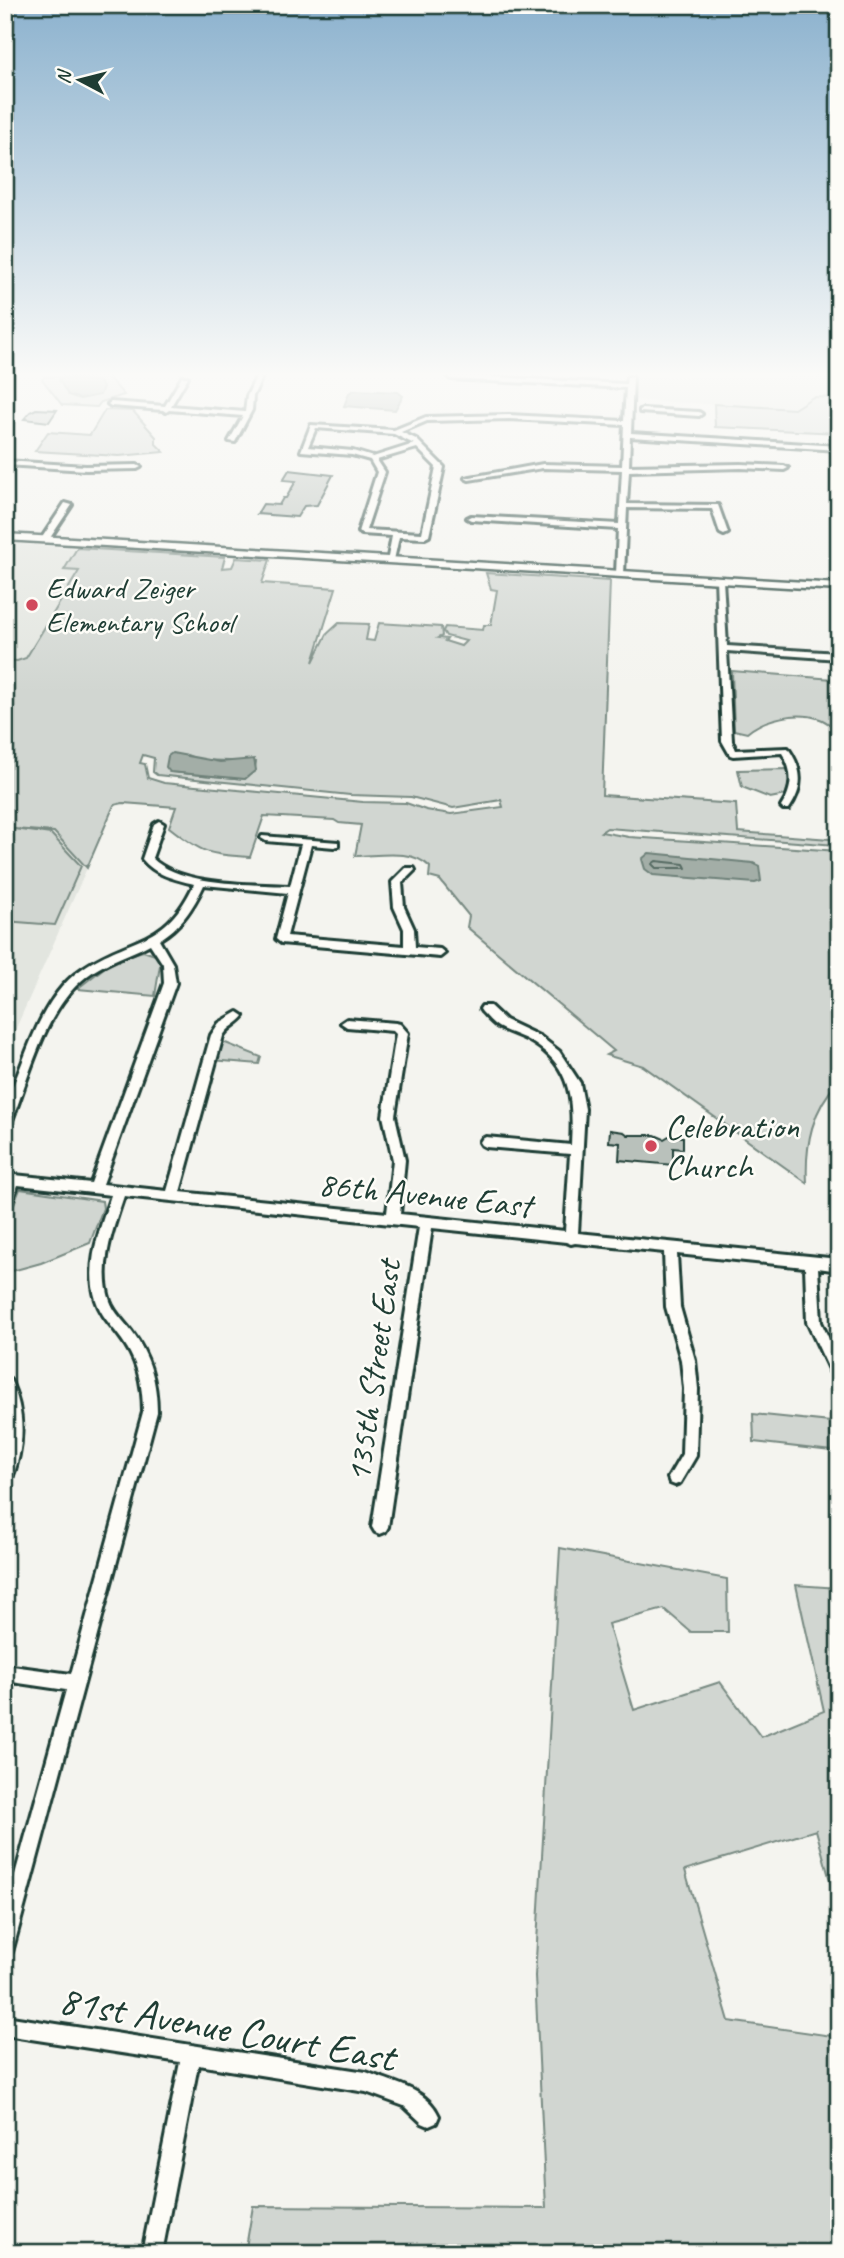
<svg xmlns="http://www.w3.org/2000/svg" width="844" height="2258" font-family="Caveat,sans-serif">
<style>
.built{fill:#e2e5df}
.green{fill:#d1d6d1;stroke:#788a82;stroke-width:2;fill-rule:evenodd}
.water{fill:#a3aea7;stroke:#6e8179;stroke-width:2}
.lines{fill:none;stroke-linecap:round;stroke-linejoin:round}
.shore{stroke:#546a62;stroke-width:2}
.building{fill:#b9c1bb;stroke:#1f3d34;stroke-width:2}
.minor-casing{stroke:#1f3d34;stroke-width:6}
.major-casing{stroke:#1f3d34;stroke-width:5}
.minor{fill:#fdfcf7;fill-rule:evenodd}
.major{fill:#fdfcf7;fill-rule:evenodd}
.poi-dot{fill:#d1495b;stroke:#fdfcf7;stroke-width:2.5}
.labels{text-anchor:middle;stroke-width:5;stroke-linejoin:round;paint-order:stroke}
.far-poi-label{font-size:30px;fill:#1f3d34;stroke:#fdfcf7;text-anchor:start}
.poi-label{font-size:35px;fill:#1f3d34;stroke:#fdfcf7;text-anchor:start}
.street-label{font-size:35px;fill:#1f3d34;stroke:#fdfcf7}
.near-street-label{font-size:42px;fill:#1f3d34;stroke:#fdfcf7}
</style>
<rect width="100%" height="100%" fill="#f4f4ef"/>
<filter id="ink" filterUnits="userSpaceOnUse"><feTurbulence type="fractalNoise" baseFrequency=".0143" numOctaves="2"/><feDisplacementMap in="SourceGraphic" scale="14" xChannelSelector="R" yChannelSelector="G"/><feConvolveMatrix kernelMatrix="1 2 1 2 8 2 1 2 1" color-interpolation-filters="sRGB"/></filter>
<g filter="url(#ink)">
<!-- built -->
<path class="built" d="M636 377H839V398L813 397 794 409 635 400Z
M5 543 77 548 64 569 79 571 40 640 26 658 17 661 5 660Z
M5 828 54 832 87 868 5 1053Z"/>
<!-- green -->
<path class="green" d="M44 377H108L124 395 101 402 97 407 62 405 42 379Z
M813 397 839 398V433L715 427 714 404 794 409Z
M105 410 133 411 156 437V444L164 452 119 456 35 451 48 432 90 435Z
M77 548 225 557 222 568 232 567 236 558 270 560 262 583 336 588 313 662 327 634 339 623 369 624 366 640 374 641 379 623 441 627 442 636 438 638 447 639 445 641 461 646 466 641 446 636 443 631 445 627 483 630 484 625H491L497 590 491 589 486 573 610 581 602 795 736 804 738 832 830 839 837 845 607 828 601 832 629 837 839 851V1081C812 1109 805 1144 807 1183L643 1066 606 1055 614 1051 467 927 469 916 440 880 429 877 430 867C412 848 378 856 355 856L361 825 339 823 334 820 264 816 250 857C207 854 203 854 169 827L176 807 123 803 114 805 87 868 54 832 14 829 51 834 81 866 55 925 5 921V660L17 661 26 658 79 571 64 570ZM143 755 154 758 153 772 157 775 350 795 411 797 453 808 501 800 503 807 451 814 426 810 406 803 363 802 164 783 148 778 145 764 140 763ZM187 755 199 760 256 762 255 768 245 779 170 772Z
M732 671 833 679 834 694 839 695V731C833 727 826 721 820 719 797 711 765 718 747 733L734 730Z
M788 769 789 786 785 795 770 798 742 787 738 770Z
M143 951 158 956 160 965 155 996 77 989 114 960Z
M218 1040 261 1057 259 1064 212 1060Z
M20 1189 102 1201 103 1208 90 1243 41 1263 5 1273V1226Z
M753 1414 830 1422 832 1451 754 1442Z
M560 1548 727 1579 728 1632H691L664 1609 608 1624 634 1710 720 1682 761 1737 824 1711 796 1585 839 1588V1896L834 1895 816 1830 685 1870 729 2021 839 2037V2253H245L253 2206 546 2208 535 1976Z"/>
<!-- water -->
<path class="water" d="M62 377 98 381 103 387 100 395 80 399 68 395 59 380Z
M354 390 398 392 403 396 395 410 344 406 349 393Z
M172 753 220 762 254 759 256 770 245 779 170 772 166 767 168 756Z
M649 853 753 863 759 866 761 881 755 883 653 875 645 869 642 859Z"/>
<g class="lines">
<!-- shore -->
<path class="shore" d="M656 861 684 864 686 868H656L652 864Z"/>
</g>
<!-- building -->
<path class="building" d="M36 409 57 410 49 422 24 419 30 412Z
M289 470 333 475 317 505 304 506 297 517 257 514 263 504 279 505 283 498H286L296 481 283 480Z
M610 1130 624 1132 628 1135H655L664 1139 669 1136 683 1137V1149L673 1148V1165L619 1160 620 1143 609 1142Z"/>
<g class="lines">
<defs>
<path id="minor" d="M182 377H188L171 406 245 412 247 396 256 377H262L253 396 252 410 235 442 229 441 243 416 169 410 166 412 163 410 111 406 108 404 111 402 165 406Z
M448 377H492L626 384 627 377H633L631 433 839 446V450L630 437 629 466 741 464 784 466 788 468 784 470 741 468 629 471 627 504 718 505 728 533 724 535 720 533 712 509 627 508 624 574 620 576 616 574 618 529 471 520 467 518 471 516 619 524 622 470 543 468 469 480 465 478 543 464 622 466 624 425 509 419 427 421 401 432 416 439 444 467 429 536 425 538 399 537 394 560 387 562 392 536 362 534 358 532 377 472 370 460 352 455 301 451 311 425 394 430 426 417 509 415 624 421 626 388 451 379ZM316 428 394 434 414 444 373 457 353 451 308 447ZM417 448 436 467 422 533 366 530 385 472 377 460Z
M642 409 699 412 702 414 699 416 640 412V410Z
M5 461 86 466 137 465 141 467 137 469 86 470 5 465Z
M65 503 72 505 48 541H42L41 539Z
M716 578 723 580 727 646 839 653V659L727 651 732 741 736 750 788 748C803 770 804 787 789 809H783L781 807C793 789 794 772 782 753L733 756 730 755 722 741Z
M159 821 164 824 152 858C180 886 252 884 290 886L301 844 266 841 261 838 262 836 338 842V846L334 847 311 845 287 936 404 946V929L394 907 392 882 406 868H414L415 870 402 883 404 907 414 929 415 947 440 949 445 953 440 957 281 943 276 939 288 893 204 885C193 908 181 927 159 940L173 964 176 983 103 1184 167 1191 211 1035 219 1023 238 1012 244 1016C238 1024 228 1027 223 1036L180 1192 387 1213 393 1160 383 1116 396 1034 393 1031 347 1027 341 1023 347 1019 396 1023 400 1024 408 1033 395 1116 405 1160 400 1214 565 1231 570 1154 486 1147 482 1145 480 1142 482 1139 486 1137 571 1145C573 1103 573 1068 533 1043 522 1036 509 1033 498 1027 492 1023 487 1017 482 1012L480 1009 482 1006H490L505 1020 541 1037 559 1051 580 1083 585 1109 578 1233 839 1259V1271L818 1268 821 1322 839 1360V1382L834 1380 807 1322 805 1267 677 1254 680 1307 695 1360 698 1389 696 1456 680 1483 675 1485 670 1483 668 1478 682 1454 684 1389 681 1360 666 1307 664 1252 575 1243 571 1244 566 1242 432 1228 388 1527 385 1532 380 1534 375 1532 372 1527 419 1227 124 1196C113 1229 98 1267 110 1301 114 1313 125 1322 132 1332 150 1356 157 1382 157 1412L14 1945 12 1952 5 1954V1911L66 1690 5 1681V1665L71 1674 143 1412C143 1383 137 1359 119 1336 111 1325 100 1314 96 1300 85 1265 100 1229 111 1195L18 1185 10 1206 5 1207V1174L91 1183 164 983 163 964 150 944C130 955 106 961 87 976 45 1008 30 1075 11 1123L5 1128C5 1121 4 1113 6 1106 8 1096 13 1086 17 1076 32 1038 47 992 83 968 132 935 165 947 194 884 174 879 155 875 142 859L154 824Z
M5 1378 10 1379C26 1414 25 1448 10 1483L5 1485V1451L8 1431Z
M5 2016 366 2072C391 2082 428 2089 439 2116L436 2123 429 2126 422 2123 404 2106 366 2092 198 2065 162 2253H142L180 2062 5 2035Z"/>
<path id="major" d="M5 534 839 584V590L5 540Z"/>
</defs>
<!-- minor casing -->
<use href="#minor" class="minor-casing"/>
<!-- major casing -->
<use href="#major" class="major-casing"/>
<!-- minor -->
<use href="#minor" class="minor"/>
<!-- major -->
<use href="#major" class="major"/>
</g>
</g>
<!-- sky -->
<linearGradient id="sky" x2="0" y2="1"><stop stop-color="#8cb2ce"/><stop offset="0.54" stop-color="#fafaf8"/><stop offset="1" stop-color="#fafaf8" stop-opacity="0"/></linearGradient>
<rect width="844" height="693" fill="url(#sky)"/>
<!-- markers -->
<g class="poi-dot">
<circle cx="32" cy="605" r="7"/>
<circle cx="651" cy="1146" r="7"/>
</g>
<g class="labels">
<!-- far-poi labels -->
<g class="far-poi-label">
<text x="46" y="598">Edward Zeiger<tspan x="46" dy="34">Elementary School</tspan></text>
</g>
<!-- poi labels -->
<g class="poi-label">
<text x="665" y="1138">Celebration<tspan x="665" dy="40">Church</tspan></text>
</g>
<!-- street labels -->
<g class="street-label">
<text transform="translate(425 1194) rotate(6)" y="12">86th Avenue East</text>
<text transform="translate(373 1371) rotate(-82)" y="12">135th Street East</text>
</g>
<!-- near-street labels -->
<g class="near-street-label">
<text transform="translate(227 2027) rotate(10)" y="15">81st Avenue Court East</text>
</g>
</g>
<!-- margin -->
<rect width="844" height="2258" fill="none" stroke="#fdfcf7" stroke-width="28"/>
<rect x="14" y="14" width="816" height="2230" fill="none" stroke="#1f3d34" stroke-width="2.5" filter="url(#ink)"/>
<!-- north arrow -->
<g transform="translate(80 80) rotate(277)" stroke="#fdfcf7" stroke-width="5" paint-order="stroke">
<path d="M0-5L12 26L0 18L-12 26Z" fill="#1f3d34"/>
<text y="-10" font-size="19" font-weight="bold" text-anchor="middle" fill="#1f3d34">N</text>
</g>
</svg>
